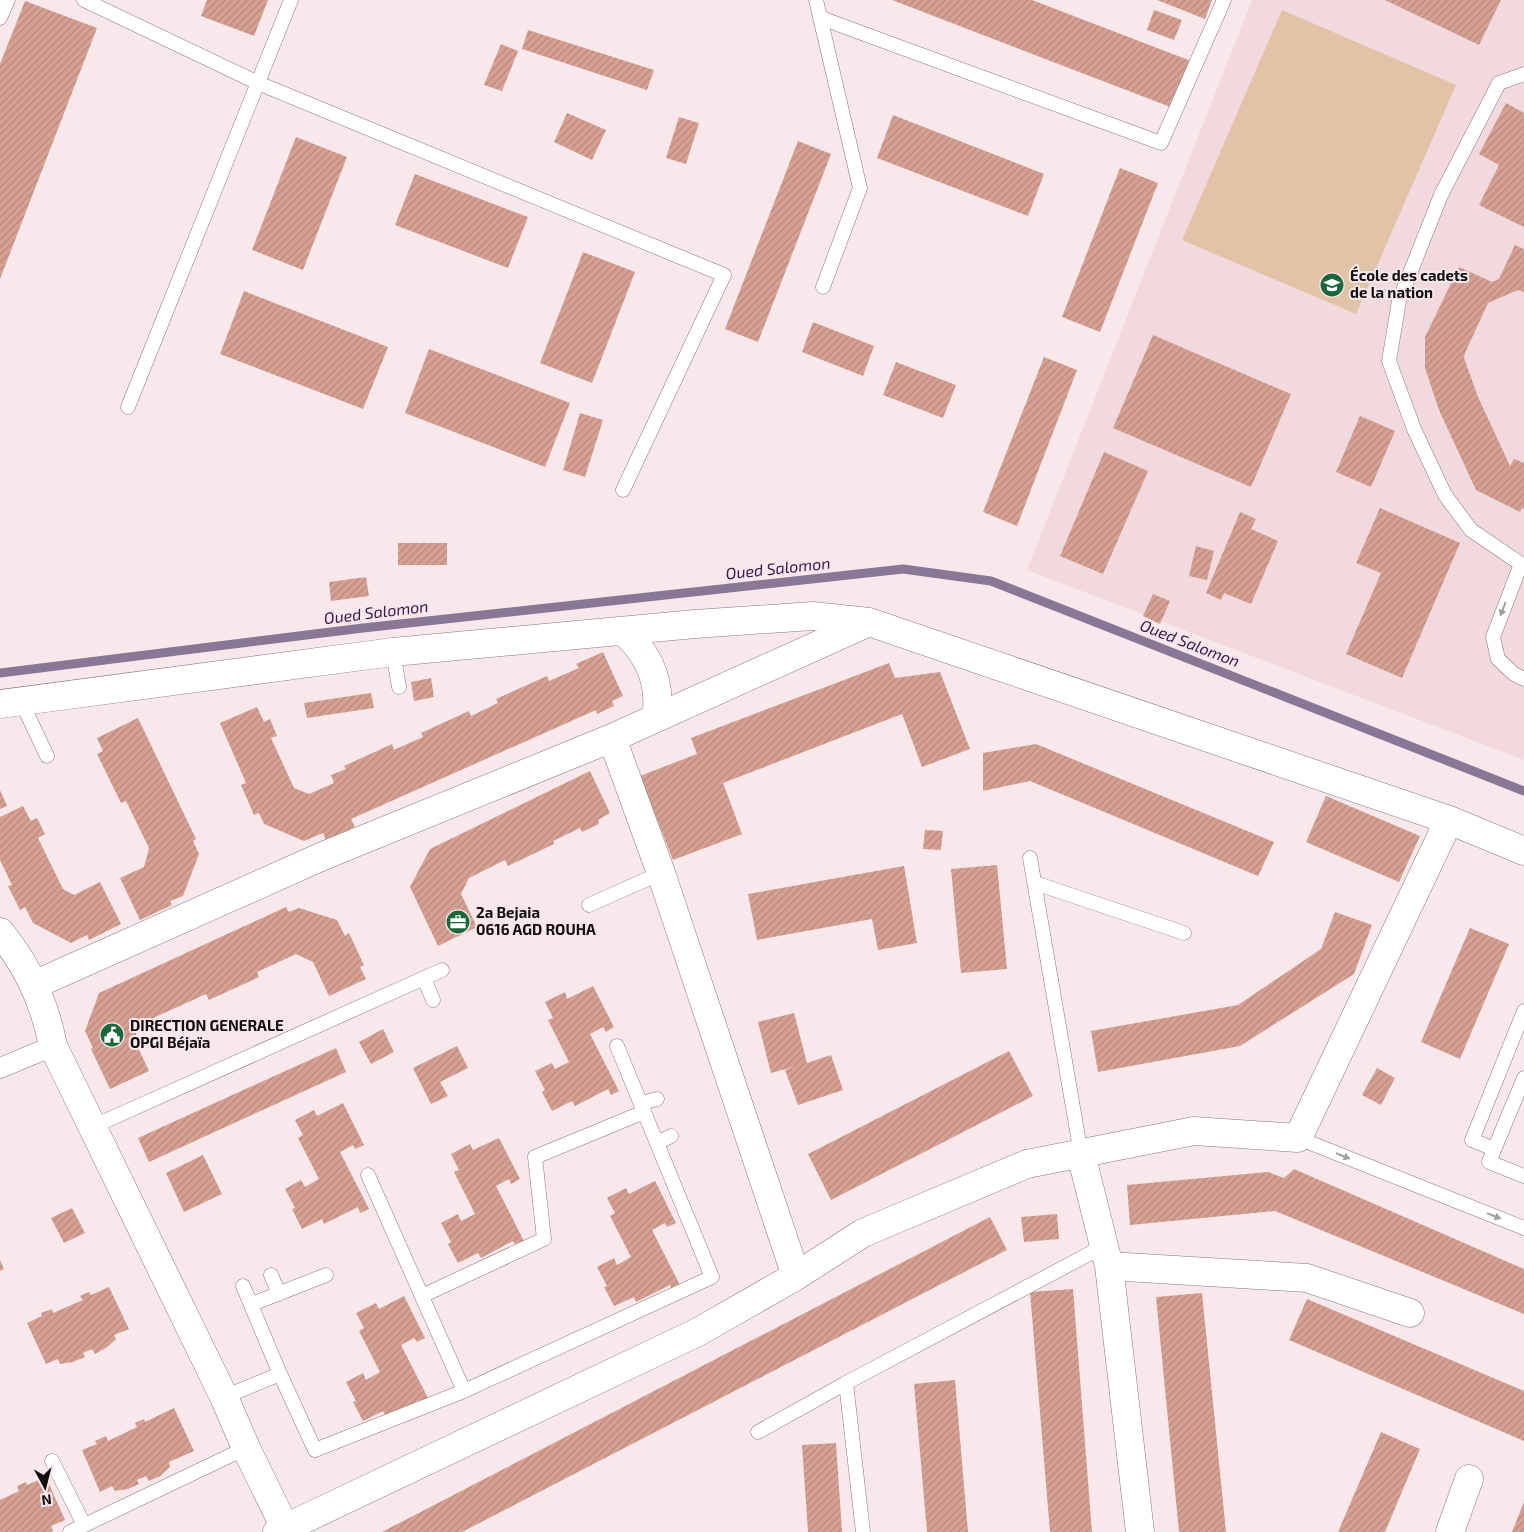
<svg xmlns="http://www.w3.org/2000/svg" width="1524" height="1532" font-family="'Exo 2',sans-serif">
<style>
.built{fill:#f1d9dd}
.green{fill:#e1c4a7}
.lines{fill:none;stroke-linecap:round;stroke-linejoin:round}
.stream{stroke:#897796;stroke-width:9}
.building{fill:url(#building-hatch)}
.service-casing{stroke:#867779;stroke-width:15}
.pedestrian-casing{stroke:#867779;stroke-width:21}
.minor-casing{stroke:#867779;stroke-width:29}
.service{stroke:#fff;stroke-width:14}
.pedestrian{stroke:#fff;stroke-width:20}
.minor{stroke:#fff;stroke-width:28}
.oneway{fill:#a19e9f}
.labels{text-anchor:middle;stroke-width:4;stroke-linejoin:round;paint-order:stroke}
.poi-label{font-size:15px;font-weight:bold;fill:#130d0e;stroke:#f9e8eb;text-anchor:start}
.water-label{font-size:16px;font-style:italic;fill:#37174c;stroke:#f9e8eb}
</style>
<defs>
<pattern id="building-hatch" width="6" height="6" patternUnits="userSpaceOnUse" patternTransform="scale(1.25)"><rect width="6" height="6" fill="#d6a193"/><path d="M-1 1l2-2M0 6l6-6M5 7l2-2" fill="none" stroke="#b7897e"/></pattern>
</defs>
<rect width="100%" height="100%" fill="#f9e8eb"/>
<!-- built -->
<path class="built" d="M1252 0H1524V760L1027 570Z"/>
<!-- green -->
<path class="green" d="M1282 10 1456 85 1356 314 1182 240Z"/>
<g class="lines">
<!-- stream -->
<path class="stream" d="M0 673 363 628 903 569 991 581 1524 791"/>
</g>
<!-- building -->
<path class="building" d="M207 0H268L254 36 201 16Z
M892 0H1032L1191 61 1173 108Z
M1157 0H1212L1205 19Z
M1385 0H1501L1479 45Z
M25 1 97 28 0 279V64Z
M1154 10 1182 20 1174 40 1147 30Z
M528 30 654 70 647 90 522 49Z
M501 44 518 51 502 91 484 85Z
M1506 103 1524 113V227L1479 205 1499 165 1479 154Z
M567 113 606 130 592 160 554 142Z
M893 115 1044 174 1028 216 877 158Z
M679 117 699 123 686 164 666 158Z
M296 137 347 157 303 270 252 250Z
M798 141 831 154 758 342 725 329Z
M1120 168 1158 183 1100 332 1062 317Z
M415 174 528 217 508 268 395 225Z
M1515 245 1524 249V292L1518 290 1488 303 1465 353 1464 358 1478 397 1510 466 1514 459 1524 463V509L1522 508 1520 512 1476 490 1439 410 1425 368V337L1459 267 1492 282 1499 279Z
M583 252 635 272 592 383 540 363Z
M244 291 388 347 363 409 220 354Z
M813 322 874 346 863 376 802 352Z
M1153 335 1291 394 1251 487 1113 428Z
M429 349 570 403 545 467 405 413Z
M1044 357 1077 370 1017 526 983 512Z
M896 362 956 385 943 418 883 395Z
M580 413 603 420 585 477 563 470Z
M1360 416 1395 431 1371 487 1336 472Z
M1104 452 1148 471 1103 574 1060 556Z
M1380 508 1460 543 1402 678 1346 654 1381 573 1356 563Z
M1240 512 1256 519 1251 529 1278 541 1251 604 1224 593 1221 600 1206 593Z
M398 543H447V565H398Z
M1196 546 1214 551 1207 580 1189 576Z
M366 577 369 596 331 601 329 582Z
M1153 594 1170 601 1160 624 1143 616Z
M603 652 623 696 612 701 614 706 597 714 596 710 351 819 355 827 326 840 323 833 304 841 264 824 259 813 254 815 241 785 246 783 220 723 257 707 264 722 270 719 277 736 271 738 294 788 309 794 334 783 331 775 346 769 344 766 392 744 394 750 423 737 421 733 469 711 471 716 498 703 496 699 547 676 549 681 579 668 576 664Z
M889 663 895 678 940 672 970 749 922 767 902 714 723 783 742 834 673 860 640 776 697 754 691 738Z
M431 678 434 697 414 701 411 682Z
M371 693 374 708 307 718 304 703Z
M138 718 196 839 193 841 199 854 183 896 170 901 172 905 140 920 120 878 144 867 149 848 126 801 121 803 97 754 103 751 97 738Z
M1036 744 1274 842 1258 876 1030 781 983 791V753Z
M590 771 610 813 598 820 599 824 582 832 580 828 553 841 554 844 508 866 505 860 469 878 461 894 477 927 438 946 410 887 430 849Z
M0 790 7 806 0 809Z
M1326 796 1420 836 1399 882 1306 842Z
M23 806 31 821 37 818 45 834 38 838 63 889 74 895 100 882 121 924 89 940 87 935 71 943 33 923 25 907 20 910 8 886 12 885 0 860V817Z
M925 830 943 831 941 850 923 849Z
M997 865 1007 969 961 973 951 869Z
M904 866 917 943 878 950 872 919 757 940 748 894Z
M286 907 289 912 299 908 337 920 345 936 349 933 364 965 360 967 366 979 329 996 313 962 296 954 257 972 259 977 209 1000 206 994 140 1024 134 1039 149 1071 110 1089 91 1049 93 1048 85 1031 99 993Z
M1335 912 1372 925 1354 974 1240 1046 1098 1072 1091 1031 1238 1005 1321 949Z
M1470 928 1509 944 1460 1059 1421 1042Z
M593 986 614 1027 606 1032 603 1027 590 1034 619 1091 611 1095 608 1089 575 1106 572 1101 552 1111 542 1092 545 1090 535 1071 552 1063 555 1069 569 1062 548 1020 553 1018 545 1002 565 992 567 999Z
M794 1013 807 1063 831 1055 843 1090 798 1105 785 1070 797 1066 771 1073 758 1022Z
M383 1029 394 1052 371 1064 359 1042Z
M457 1046 468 1068 440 1082 448 1096 431 1104 413 1068Z
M336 1048 346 1072 149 1162 138 1138Z
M1009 1051 1033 1096 831 1200 808 1154Z
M1377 1068 1395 1078 1381 1105 1362 1095Z
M343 1103 364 1145 355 1149 353 1145 340 1152 369 1209 360 1213 358 1207 324 1224 322 1219 302 1229 292 1209 295 1208 285 1189 301 1180 305 1187 319 1179 298 1138 303 1135 295 1120 314 1110 317 1116Z
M499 1138 520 1179 511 1184 509 1179 496 1186 525 1243 517 1247 513 1241 481 1258 478 1253 458 1263 448 1244 451 1242 441 1223 458 1214 461 1221 475 1214 454 1172 459 1170 451 1154 470 1144 473 1150Z
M203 1155 222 1194 184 1212 166 1173Z
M1294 1169 1524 1269V1314L1275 1211 1130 1225 1127 1185 1268 1172 1284 1178Z
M655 1181 676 1223 667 1227 665 1223 652 1230 681 1287 673 1291 670 1285 636 1302 634 1297 614 1306 604 1287 607 1286 597 1267 614 1258 617 1265 631 1257 610 1216 615 1213 607 1198 626 1188 629 1194Z
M72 1208 85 1233 64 1243 51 1218Z
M1057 1214 1059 1239 1024 1242 1021 1217Z
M990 1217 1007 1250 462 1532H382Z
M0 1260 4 1269 0 1271Z
M109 1287 129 1329 114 1335 116 1339 106 1348 95 1354 92 1349 83 1353 85 1357 73 1362 60 1364 58 1359 46 1364 27 1323 42 1316 41 1313 52 1309 53 1313 83 1300 80 1296 89 1292 91 1295Z
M1073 1289 1092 1532H1050L1030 1292Z
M1202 1293 1226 1532H1179L1156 1297Z
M404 1296 425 1338 417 1342 414 1338 401 1345 430 1402 422 1406 419 1400 386 1417 383 1411 363 1421 353 1402 356 1401 346 1382 363 1373 366 1380 380 1372 359 1331 364 1328 356 1313 376 1303 379 1309Z
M1307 1299 1524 1391V1441L1289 1340Z
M955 1380 968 1532H927L914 1384Z
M174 1408 194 1451 169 1462 170 1467 160 1476 149 1481 146 1476 137 1480 139 1484 128 1489 115 1491 112 1486 100 1492 82 1450 97 1444 95 1441 106 1436 108 1441 137 1427 135 1423 144 1419 145 1422Z
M1381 1432 1420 1449 1385 1532H1338Z
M836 1443 842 1532H808L802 1445Z
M46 1477 65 1520 51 1526 53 1530 51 1532H0V1500L19 1491 17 1486 26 1482 27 1485Z
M1524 1502V1532H1512Z"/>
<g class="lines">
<defs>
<path id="service" d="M84 0 258 83 724 275 623 490
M816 0 860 188 823 287
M0 18 8 0
M821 18 1161 143 1224 0
M1524 74 1499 83 1441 195 1399 301 1389 361 1414 429 1445 495 1471 530 1524 566
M128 407 291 0
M1521 564 1493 637 1498 659 1514 674 1524 679
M393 652 399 687
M21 701 47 756
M1030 858 1081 1154
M1035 883 1184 933
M589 905 661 873
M424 978 433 1000
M1524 1078 1489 1162 1524 1176
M641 1103 657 1099
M92 1127 442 970
M1298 1138 1524 1228
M657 1143 671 1136
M1494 1149 1472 1140 1524 1011
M368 1175 464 1391
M271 1275 279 1294
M243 1286 280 1374
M422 1296 544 1239 535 1157 644 1112
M252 1304 326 1275
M224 1397 280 1374 315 1450 464 1391 712 1277 617 1046
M758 1432 846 1383
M52 1461 84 1525
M70 1532 246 1448
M863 1532 846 1383 1104 1246"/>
<path id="pedestrian" d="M0 1068 53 1046"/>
<path id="minor" d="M623 631C649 654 662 682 656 718
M0 704 393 652 695 624 813 616 869 622 1449 820 1524 851
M612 738 661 873 796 1276
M0 932C28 966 45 1003 53 1046L224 1397 246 1448 287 1532
M34 985 323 856 612 738 867 623
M1081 1154 1109 1266 1140 1532
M1109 1266 1307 1278 1410 1313
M277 1532 698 1332 796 1276 863 1233 1027 1164 1194 1131 1298 1138 1449 820
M1450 1532 1469 1479"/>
</defs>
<!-- service casing -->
<use href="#service" class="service-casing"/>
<!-- pedestrian casing -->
<use href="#pedestrian" class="pedestrian-casing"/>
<!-- minor casing -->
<use href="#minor" class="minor-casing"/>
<!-- service -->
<use href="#service" class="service"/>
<!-- pedestrian -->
<use href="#pedestrian" class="pedestrian"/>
<!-- minor -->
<use href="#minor" class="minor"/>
</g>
<!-- one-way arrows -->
<defs><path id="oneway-solid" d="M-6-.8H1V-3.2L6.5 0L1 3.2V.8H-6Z" transform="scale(1.25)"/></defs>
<g class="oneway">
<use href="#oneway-solid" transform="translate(1503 609) rotate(111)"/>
<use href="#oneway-solid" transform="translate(1343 1156) rotate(22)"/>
<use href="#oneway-solid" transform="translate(1494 1216) rotate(22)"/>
</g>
<!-- icons -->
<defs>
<symbol id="school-disc" viewBox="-11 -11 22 22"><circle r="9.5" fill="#19693a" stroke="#f9e8eb"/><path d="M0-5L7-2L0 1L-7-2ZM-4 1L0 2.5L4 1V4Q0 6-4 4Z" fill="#fff"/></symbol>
<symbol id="office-disc" viewBox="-11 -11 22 22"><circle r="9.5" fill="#19693a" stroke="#f9e8eb"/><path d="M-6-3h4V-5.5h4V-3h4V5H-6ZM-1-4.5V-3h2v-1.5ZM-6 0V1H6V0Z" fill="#fff"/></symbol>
<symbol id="civic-disc" viewBox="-11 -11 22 22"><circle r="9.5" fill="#19693a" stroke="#f9e8eb"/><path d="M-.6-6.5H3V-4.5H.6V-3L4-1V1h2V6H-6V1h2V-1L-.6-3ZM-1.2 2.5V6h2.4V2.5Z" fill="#fff"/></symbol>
</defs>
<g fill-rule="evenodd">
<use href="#school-disc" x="1318" y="271" width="28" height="28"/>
<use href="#office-disc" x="444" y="908" width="28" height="28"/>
<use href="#civic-disc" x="98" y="1021" width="28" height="28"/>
</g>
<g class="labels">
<!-- poi labels -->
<g class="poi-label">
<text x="1350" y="281">École des cadets<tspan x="1350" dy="17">de la nation</tspan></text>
<text x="476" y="918">2a Bejaia<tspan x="476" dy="17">0616 AGD ROUHA</tspan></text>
<text x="130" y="1031">DIRECTION GENERALE<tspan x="130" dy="17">OPGI Béjaïa</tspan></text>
</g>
<!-- water labels -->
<g class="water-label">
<text transform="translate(778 568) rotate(-6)" y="6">Oued Salomon</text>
<text transform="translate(376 612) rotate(-7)" y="6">Oued Salomon</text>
<text transform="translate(1190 643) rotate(21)" y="6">Oued Salomon</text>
</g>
</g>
<!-- north arrow -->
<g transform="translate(45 1487) rotate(173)" stroke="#f9e8eb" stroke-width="4" paint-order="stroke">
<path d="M0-4L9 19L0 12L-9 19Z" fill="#130d0e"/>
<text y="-8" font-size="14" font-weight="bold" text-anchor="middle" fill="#130d0e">N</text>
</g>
</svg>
